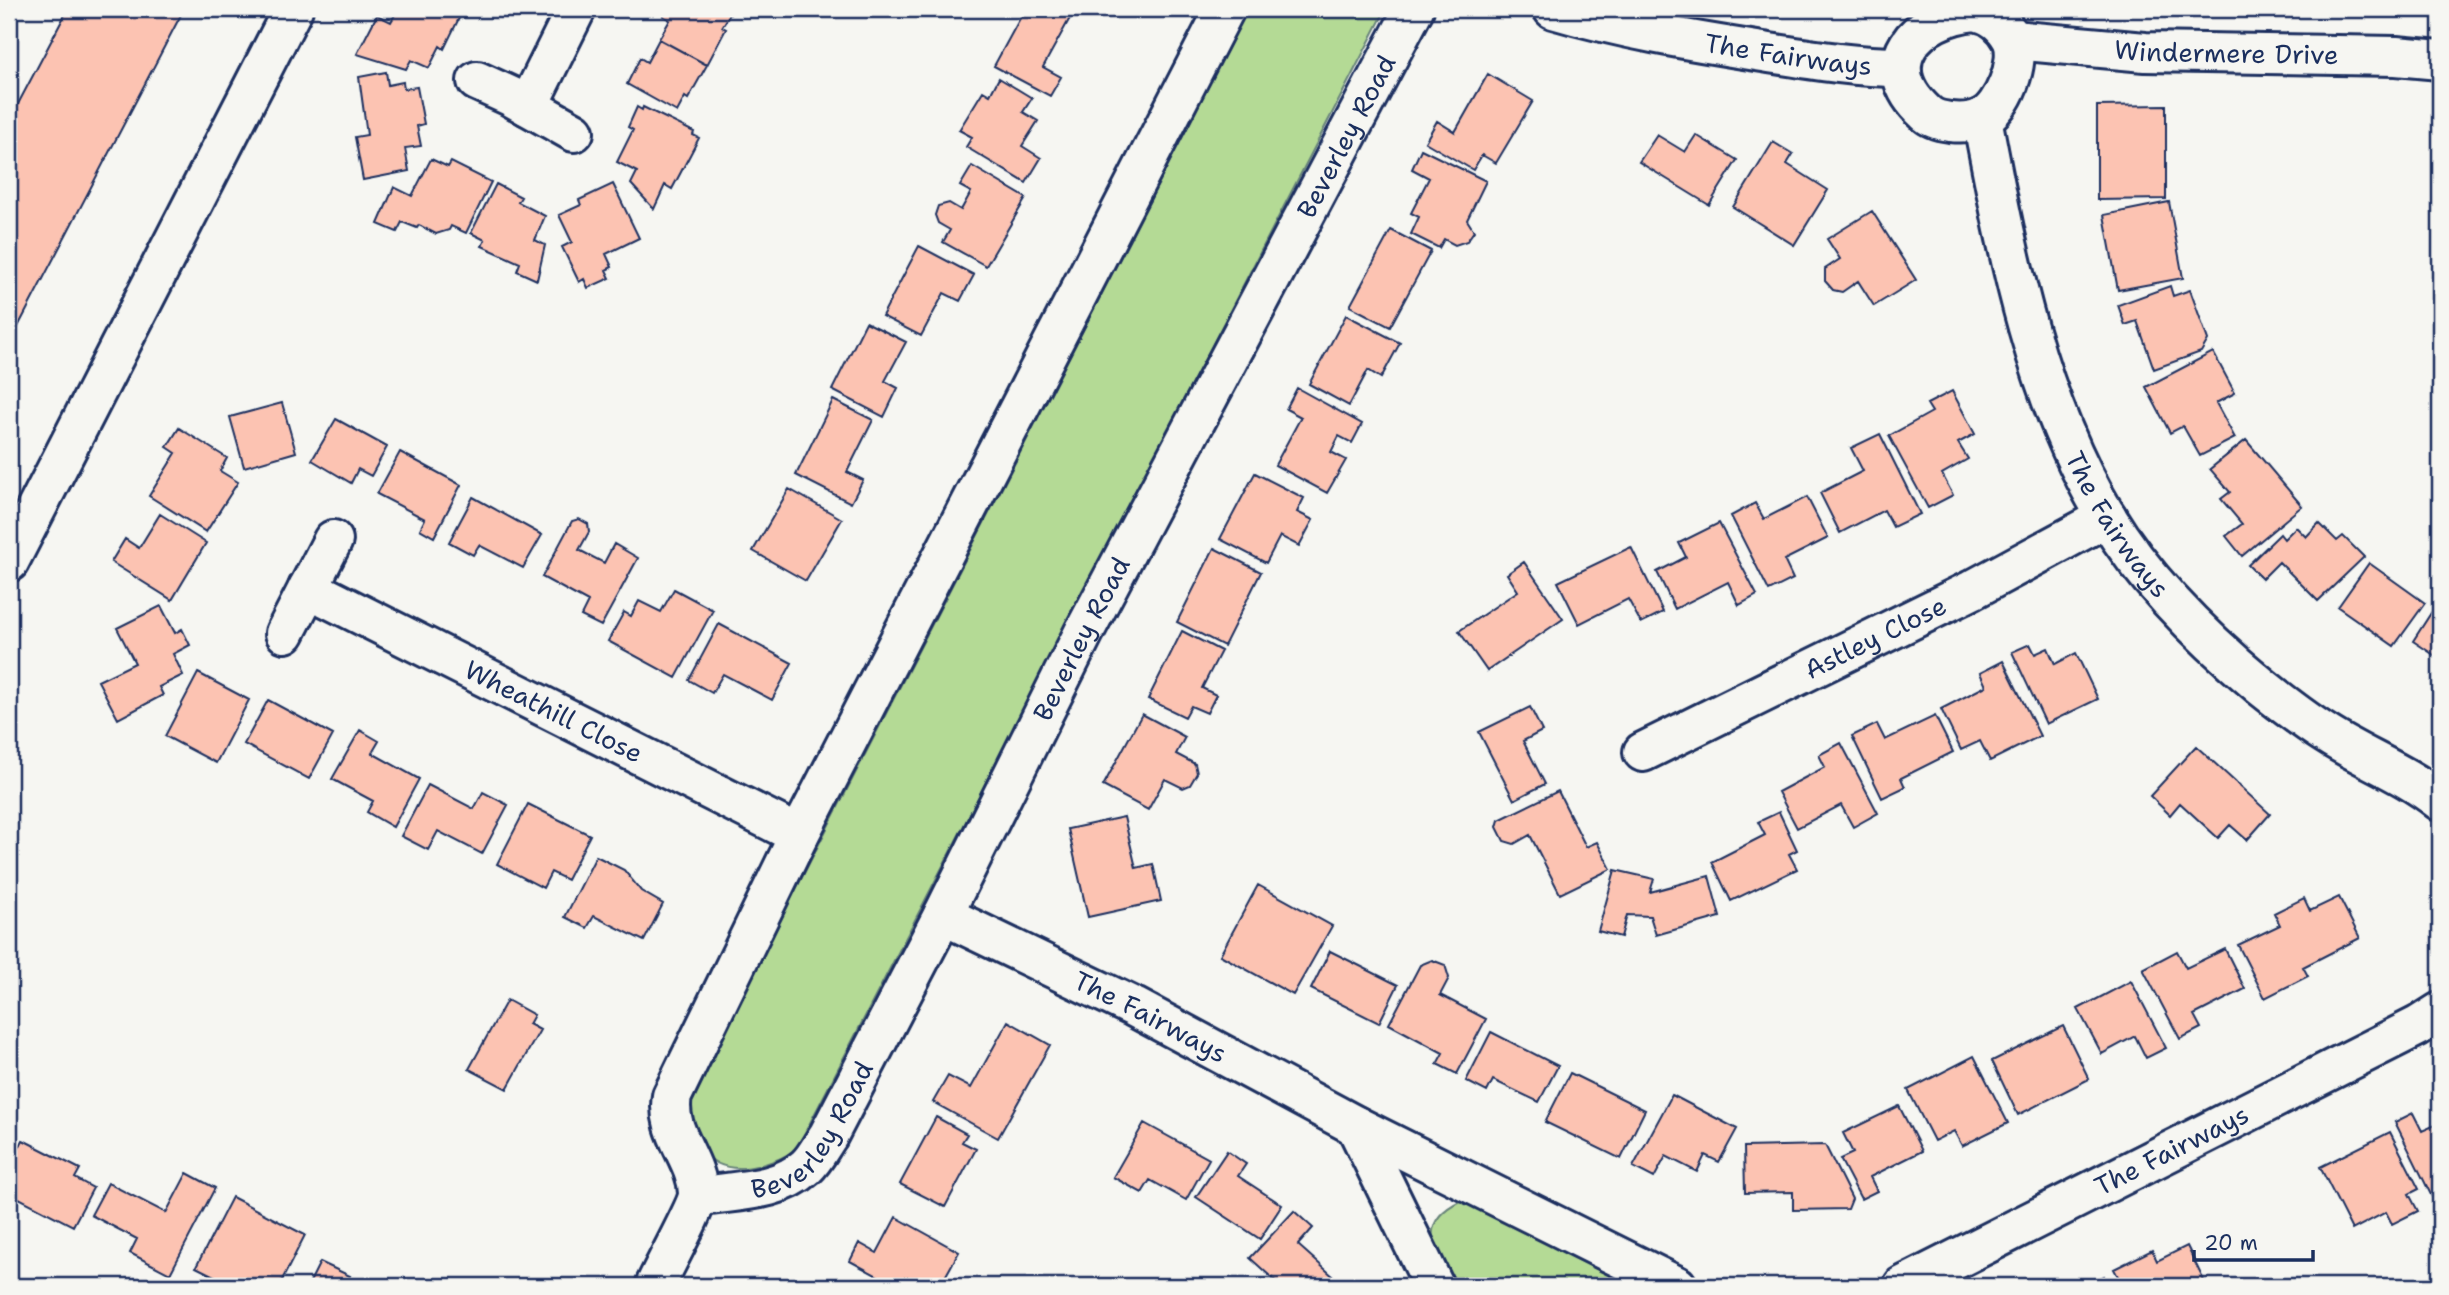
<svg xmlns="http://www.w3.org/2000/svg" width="2449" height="1295" font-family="'Shantell Sans',sans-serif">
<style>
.green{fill:#b4da95;stroke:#68847a;stroke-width:2}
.building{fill:#fcc3b2;stroke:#1b2f5e;stroke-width:2}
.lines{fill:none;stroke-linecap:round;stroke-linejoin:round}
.minor-casing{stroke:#1b2f5e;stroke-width:44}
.minor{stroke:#f6f6f2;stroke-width:38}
.labels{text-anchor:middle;stroke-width:7;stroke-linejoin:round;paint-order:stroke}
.street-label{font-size:26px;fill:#1b2f5e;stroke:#f6f6f2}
</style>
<rect width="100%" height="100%" fill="#f6f6f2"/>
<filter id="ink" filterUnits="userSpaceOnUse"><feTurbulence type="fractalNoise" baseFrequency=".0143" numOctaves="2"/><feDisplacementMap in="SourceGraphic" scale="14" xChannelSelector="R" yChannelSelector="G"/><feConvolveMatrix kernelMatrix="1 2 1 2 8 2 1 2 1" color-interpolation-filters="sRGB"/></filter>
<g filter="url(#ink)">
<!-- green -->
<path class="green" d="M1248 9H1386L797 1148C775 1166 722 1181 703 1150 695 1137 691 1118 686 1103Z
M1460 1201H1470L1640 1286H1450C1436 1251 1415 1223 1460 1201Z"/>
<!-- building -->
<path class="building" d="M68 9H184L9 344V121Z
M398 9 463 10 444 49 440 46 429 68 411 60 406 69 357 54 377 15 391 22Z
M667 9H721L730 14 722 27 726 29 707 65 659 39 670 20 663 16Z
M1025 9H1075L1043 67 1061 77 1050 96 994 66Z
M659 39 707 65 688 99 685 97 677 112 627 84 640 58 647 62Z
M386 72 388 85 403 82 404 89 417 87 424 124 417 126 421 146 405 148 409 171 363 180 355 137 367 135 359 77Z
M1488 74 1533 101 1496 163 1482 155 1473 170 1425 142 1437 121 1455 132Z
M999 78 1032 98 1023 112 1038 121 1022 146 1041 158 1026 183 966 147 972 137 959 130 983 91 990 95Z
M2166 105V199L2097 200V106Z
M637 107 642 110 643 107 694 132 693 135 699 138 672 189 665 185 654 209 631 184 637 172 617 162 633 130 628 127Z
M1657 135 1685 152 1696 135 1737 160 1709 205 1639 162Z
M1773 142 1793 154 1787 164 1828 190 1794 245 1733 207Z
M1421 149 1486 181 1467 220 1474 231 1467 241 1455 245 1444 239 1439 248 1411 234 1419 217 1411 213 1429 178 1412 169Z
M431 159 448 167 451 162 491 182 466 233 451 226 449 230 436 234 419 225 417 228 402 222 397 232 378 224 394 187 412 196Z
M972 166 1026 198 986 266 943 242 950 230 938 223 935 215 938 206 949 203 961 210 971 192 960 186Z
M496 184 521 197 518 202 545 216 535 240 545 245 537 280 517 271 520 263 482 246 485 240 471 233Z
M613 184 639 238 606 254 612 267 606 270 610 278 588 288 584 279 579 282 562 247 572 242 559 215 581 205 579 200Z
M2169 202 2183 278 2118 290 2104 215Z
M1872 211 1916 280 1874 306 1858 281 1842 292 1833 290 1825 281V269L1840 259 1827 239Z
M1391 230 1431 251 1390 327 1350 306Z
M919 246 974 275 960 301 944 293 921 336 882 316Z
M2170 286 2173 296 2190 290 2208 340 2201 352 2154 369 2137 321 2125 325 2118 305Z
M1346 315 1400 343 1381 378 1368 370 1349 406 1309 384Z
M866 322 906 342 885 381 898 388 884 417 832 390Z
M2213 352 2235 393 2216 403 2235 438 2200 456 2183 426 2170 433 2146 387Z
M1297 388 1362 424 1352 443 1339 436 1331 452 1346 460 1327 493 1275 465 1301 417 1286 409Z
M1952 391 1975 434 1958 443 1968 459 1942 474 1953 495 1928 508 1889 436 1932 412 1927 404Z
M833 400 873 420 847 472 863 480 851 503 796 475Z
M282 403 296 452 244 467 230 417Z
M336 419 387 447 371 476 358 469 351 483 312 460Z
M179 428 227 458 220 471 238 482 206 532 149 496 176 453 167 447Z
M1880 434 1920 514 1893 527 1884 510 1840 533 1820 493 1863 471 1851 448Z
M2246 440 2302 506 2242 556 2226 536 2242 524 2221 499 2230 492 2210 469Z
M400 452 461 485 434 537 420 529 425 519 377 494Z
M1255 473 1304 498 1297 512 1313 520 1299 546 1280 536 1266 563 1220 539Z
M789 489 842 519 806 581 753 551Z
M473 497 542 535 523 568 479 545 473 555 449 542Z
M1807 497 1828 538 1784 560 1793 579 1769 591 1731 516 1755 503 1764 519Z
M160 514 206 543 172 600 111 562 125 539 139 548Z
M579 519 588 524 589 532 579 550 604 563 614 544 638 558 601 626 581 616 588 602 542 577 572 521Z
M1719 523 1757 595 1739 605 1728 582 1675 609 1657 572 1686 557 1679 543Z
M2319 523 2337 541 2343 536 2364 557 2318 601 2279 562 2262 579 2248 565 2280 534 2284 539 2296 527 2306 537Z
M1631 547 1663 612 1641 623 1628 599 1579 624 1558 582Z
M1214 548 1261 572 1224 646 1177 622Z
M1524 562 1563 619 1487 671 1459 631 1518 591 1507 574Z
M2369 563 2425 603 2394 646 2338 607Z
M674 589 713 610 676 678 608 641 624 612 631 616 639 601 661 612Z
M2440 599V659L2413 641Z
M161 606 175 633 182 629 190 645 173 654 183 675 159 687 163 695 118 719 98 681 135 663 117 628Z
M719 624 792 663 772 700 723 674 712 693 689 680Z
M1182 631 1221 651 1202 688 1216 695 1207 713 1191 706 1185 717 1148 699Z
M2030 644 2035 654 2048 648 2055 664 2076 653 2098 699 2046 724 2012 652Z
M2003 661 2040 736 1990 761 1980 741 1961 750 1941 709 1986 686 1980 673Z
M198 673 249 700 216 763 165 736Z
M268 700 333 735 309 779 244 744Z
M1530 707 1542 731 1523 741 1545 784 1514 800 1479 732Z
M1142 714 1185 737 1176 754 1195 764 1197 773 1190 785 1183 788 1165 779 1148 810 1103 786Z
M1935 716 1953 752 1901 778 1905 787 1882 798 1852 736 1877 724 1885 740Z
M360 730 379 741 372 753 419 779 393 827 367 812 373 801 332 779Z
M1841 743 1878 813 1853 827 1841 805 1797 828 1778 792 1825 767 1819 755Z
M2196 746 2270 814 2247 840 2230 825 2218 838 2180 803 2170 815 2150 796Z
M428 785 474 809 483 792 508 805 482 854 438 831 428 850 401 836Z
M1558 791 1586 847 1597 842 1611 869 1560 894 1530 835 1514 844 1504 841 1497 827 1499 820Z
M528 804 590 835 567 880 551 872 543 888 497 864Z
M1779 812 1797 850 1789 854 1797 869 1731 901 1712 862 1765 835 1758 822Z
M1124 817 1136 868 1153 864 1161 901 1088 917 1068 829Z
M596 856 624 870 641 891 663 904 644 941 594 916 587 928 565 917Z
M1615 870 1654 879 1650 892 1709 876 1720 917 1656 935 1650 916 1627 915 1621 937 1598 931Z
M1258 885 1332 926 1293 995 1220 955Z
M2339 897 2360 938 2303 967 2308 976 2265 998 2238 945 2280 925 2274 913 2304 898 2310 911Z
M2225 949 2245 989 2194 1015 2201 1028 2180 1039 2143 969 2177 951 2186 968Z
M1330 951 1398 985 1379 1023 1311 989Z
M1432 960 1445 965 1449 978 1440 995 1486 1019 1457 1074 1437 1064 1443 1053 1389 1024 1420 965Z
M2131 981 2166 1048 2146 1058 2135 1036 2102 1054 2078 1009Z
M507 1000 534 1015 529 1024 540 1030 507 1089 469 1069Z
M1008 1021 1050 1045 998 1138 933 1102 948 1076 971 1088Z
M2063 1026 2089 1079 2018 1115 1992 1061Z
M1491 1032 1558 1066 1539 1102 1493 1080 1487 1092 1466 1081Z
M1974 1056 2008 1123 1962 1146 1954 1131 1934 1141 1908 1090Z
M1570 1073 1645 1110 1621 1159 1545 1122Z
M1672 1095 1737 1129 1719 1162 1705 1155 1697 1172 1666 1156 1654 1178 1633 1167Z
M1899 1106 1922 1151 1870 1177 1877 1191 1861 1199 1840 1159 1853 1153 1843 1133Z
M2413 1113 2422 1131 2440 1123V1193L2432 1197 2395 1122Z
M936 1117 967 1134 962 1142 976 1149 945 1207 900 1184Z
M1144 1123 1209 1159 1186 1200 1150 1180 1142 1193 1113 1177Z
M2390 1132 2419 1189 2409 1194 2418 1211 2392 1224 2386 1212 2352 1230 2320 1167Z
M23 1140 80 1169 75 1178 93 1188 73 1226 9 1193V1167Z
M1825 1145 1852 1199 1848 1209 1793 1210V1192L1745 1193 1744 1147Z
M1227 1151 1246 1164 1238 1176 1282 1205 1260 1239 1196 1197Z
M187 1173 215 1188 170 1274 130 1253 137 1239 91 1215 108 1183 166 1213Z
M232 1197 305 1235 279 1286H234L196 1267Z
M1294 1211 1313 1228 1298 1245 1344 1286H1281L1250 1258Z
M896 1217 959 1252 940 1286 925 1284 924 1286H896L850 1261 859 1243 877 1253Z
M2187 1246 2206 1285 2203 1286H2123L2114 1269 2152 1250 2157 1261Z
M320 1262 350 1276 345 1286H308Z
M2104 1276 2109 1286H2084Z"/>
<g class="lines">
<defs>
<g id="minor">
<path id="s1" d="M1553 9C1621 29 1692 41 1763 52 1808 59 1855 67 1901 67"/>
<path d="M1975 11C1991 14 2004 24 2012 39 2022 61 2003 108 1982 118 1972 123 1960 123 1950 122 1942 121 1932 119 1926 113 1872 64 1917 16 1975 11Z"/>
<path id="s2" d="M2013 40 2145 52 2396 56 2440 60"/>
<path d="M477 81 510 96 574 132"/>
<path d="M528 106 576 9"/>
<path id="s3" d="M1982 118C2008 254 2034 396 2106 516 2145 581 2204 639 2262 687 2282 703 2304 720 2326 734 2363 758 2405 773 2440 801"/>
<path d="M9 562 293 9"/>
<path id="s4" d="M308 588 799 835"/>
<path d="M285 633 333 540"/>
<path id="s5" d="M1643 752 1972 590 2107 517"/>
<path id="s6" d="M943 915 1134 1007 1356 1126 1677 1286"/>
<path d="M1356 1126 1434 1286"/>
<path id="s7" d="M698 1197C734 1190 777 1193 806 1167 815 1159 821 1146 828 1136L943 915 1084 632 1414 9"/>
<path d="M655 1286C662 1270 698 1205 698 1193 697 1158 665 1133 672 1096L799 835 1225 9"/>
<path id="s8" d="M1903 1286 2418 1026 2440 1012"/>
</g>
</defs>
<!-- minor casing -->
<use href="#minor" class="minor-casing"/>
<!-- minor -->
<use href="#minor" class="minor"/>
</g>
</g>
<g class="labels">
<!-- street labels -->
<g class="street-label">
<text dy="9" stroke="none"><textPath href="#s2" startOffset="214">Windermere Drive</textPath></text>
<text dy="9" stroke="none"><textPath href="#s1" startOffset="240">The Fairways</textPath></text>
<text dy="9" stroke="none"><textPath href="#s7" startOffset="1278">Beverley Road</textPath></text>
<text dy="9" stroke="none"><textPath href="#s3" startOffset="432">The Fairways</textPath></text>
<text dy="9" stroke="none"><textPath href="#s5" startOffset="259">Astley Close</textPath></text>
<text dy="9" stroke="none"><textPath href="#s7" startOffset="710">Beverley Road</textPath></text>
<text dy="9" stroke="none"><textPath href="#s4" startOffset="275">Wheathill Close</textPath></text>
<text dy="9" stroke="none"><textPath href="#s6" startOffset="231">The Fairways</textPath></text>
<text dy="9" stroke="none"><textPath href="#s7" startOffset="144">Beverley Road</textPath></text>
<text dy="9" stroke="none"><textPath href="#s8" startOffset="301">The Fairways</textPath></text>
</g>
</g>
<!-- margin -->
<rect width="2449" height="1295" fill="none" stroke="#f6f6f2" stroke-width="35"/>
<rect x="18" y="18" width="2414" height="1260" fill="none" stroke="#1b2f5e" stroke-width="2.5" filter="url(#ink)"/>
<!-- scale -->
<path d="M2194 1250v10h119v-10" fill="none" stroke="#1b2f5e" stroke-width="3.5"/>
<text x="2204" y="1250" font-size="21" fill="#1b2f5e" stroke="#f6f6f2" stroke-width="5" paint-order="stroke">20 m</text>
</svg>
